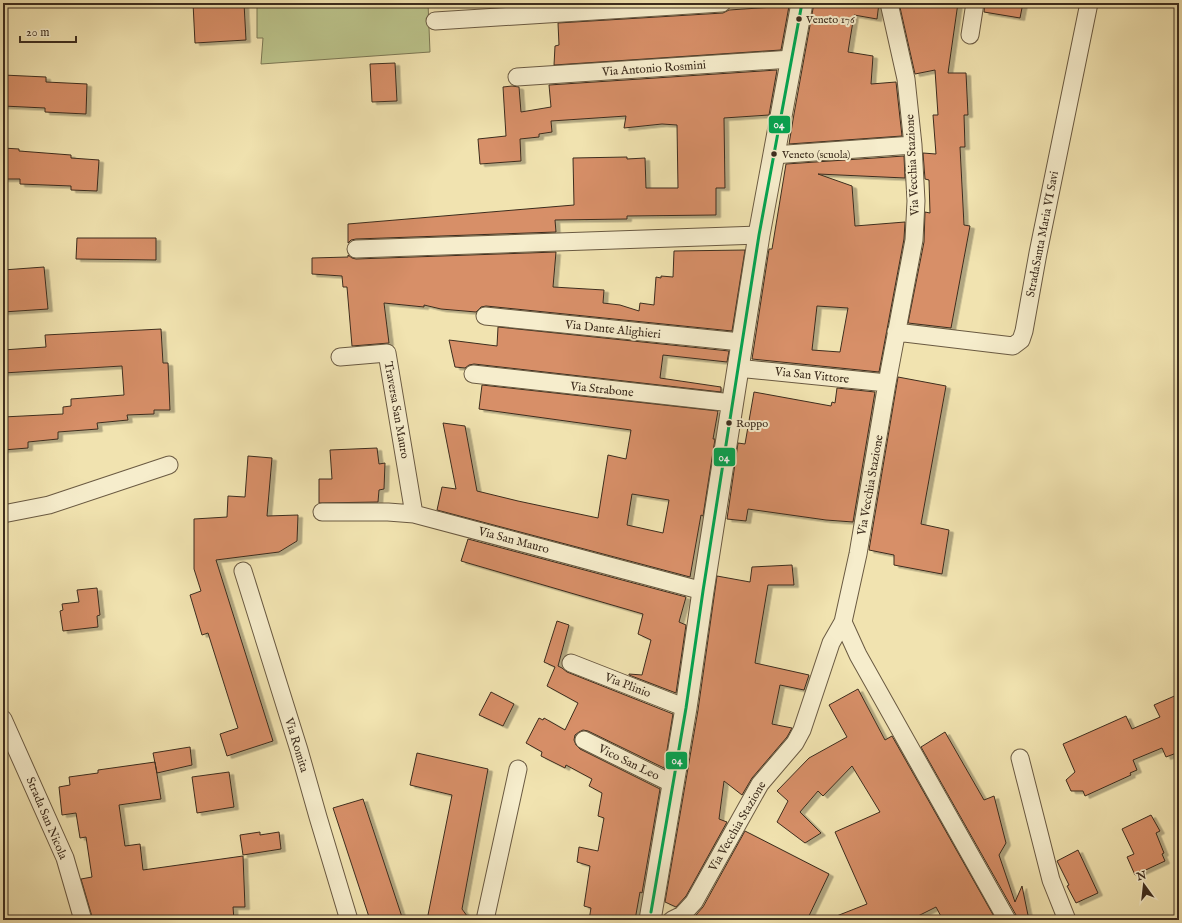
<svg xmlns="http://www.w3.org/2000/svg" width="1182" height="923" font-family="'IM FELL English',serif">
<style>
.green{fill:#bbc38b;stroke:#7c7854}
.building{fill:#d78f67;stroke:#3d2d1e;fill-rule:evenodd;filter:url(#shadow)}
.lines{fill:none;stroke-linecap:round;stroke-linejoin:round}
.minor-casing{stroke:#6a5a42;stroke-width:19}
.tertiary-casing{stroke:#6a5a42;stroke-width:23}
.minor{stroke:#f6edcc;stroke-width:17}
.tertiary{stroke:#f6edcc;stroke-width:21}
.bus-1-casing{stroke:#f6edcc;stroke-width:6}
.bus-1{stroke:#00a651;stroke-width:3}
.bus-dot{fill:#3d2d1e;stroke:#f6edcc;stroke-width:1.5}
.labels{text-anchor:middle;stroke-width:4;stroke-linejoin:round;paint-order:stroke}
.bus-label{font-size:11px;fill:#3d2d1e;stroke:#f6edcc;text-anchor:start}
.street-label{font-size:12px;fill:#3d2d1e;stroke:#f6edcc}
.line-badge{stroke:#f6edcc;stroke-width:1.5}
.badge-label{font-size:11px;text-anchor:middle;font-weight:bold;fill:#fff}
</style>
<defs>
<filter id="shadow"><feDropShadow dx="4.5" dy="2.5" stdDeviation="0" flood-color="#0004"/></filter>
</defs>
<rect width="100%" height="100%" fill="#f1e3b0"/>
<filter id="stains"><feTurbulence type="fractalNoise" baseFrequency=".005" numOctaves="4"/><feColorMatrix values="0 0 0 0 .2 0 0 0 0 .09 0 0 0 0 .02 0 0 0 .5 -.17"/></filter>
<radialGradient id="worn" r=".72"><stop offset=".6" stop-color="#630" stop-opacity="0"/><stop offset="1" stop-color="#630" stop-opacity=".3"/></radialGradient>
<!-- green -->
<path class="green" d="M257 3H428L430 52 261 64 263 38H257Z"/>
<!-- building -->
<path class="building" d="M193 3H244L246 40 195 43Z
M814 3H879L877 19 854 15 848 52 873 56 871 84 896 82 902 136 789 144 794 114Z
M899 3H958L948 73H966L968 115H964L965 147H960L964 225 970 226 951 328 908 323 924 242 925 212 930 213 929 180 925 179 923 153 936 154 933 115H938L935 70 915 74Z
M985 3H1023L1020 18 984 12Z
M789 6 781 50 554 65 555 46 559 45 558 23 723 13 729 10Z
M395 63 397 101 372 102 370 64Z
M777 70 769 115 724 118 725 188H716V215L627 216V219L555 220 556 232 356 239 351 240 348 243V224L574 205 573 158 627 157V159L645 158 646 188H678L677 125 662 124 624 128 626 116 551 121 552 132 539 134V137L520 139 521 161 480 164 478 139 506 136 503 87 512 86 519 87 521 112 551 107 549 85Z
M3 75 46 77V82L87 84 86 114 45 112V108L3 106Z
M3 148 19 149V151L71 155V158L99 160 97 191 71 190V186L20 184V179H3Z
M904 156 905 178 818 174 852 186 855 226 905 222 904 239 879 372 752 359 769 249H772L786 164ZM817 306 848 308 840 352 812 350Z
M77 238H156V260L76 259Z
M745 250 732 331 486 306 481 307 476 312 441 309 424 305V307L384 303 389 343 352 346 347 287H343L342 276 312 274V258L348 257V255L352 258 356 259 556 252 553 287 604 290 603 303 620 305 639 311 640 303 654 305 656 277 661 278V276L673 277 674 251Z
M44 267 48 309 3 312V270Z
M498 327 729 351 727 362 663 355 660 378 721 387V392L474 364 469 365 465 368 455 367 449 340 497 346Z
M161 329 163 363H168L170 410H154V414L127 415 128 420 97 423 98 429 58 432V439L28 442V448L3 450V417L63 414V407L71 406V399L124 395 122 366 3 373V350L46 347 45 335Z
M898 377 946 386 921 524 949 530 942 574 894 565V555L869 550Z
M482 385 718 411 713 439H715L703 516 701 515 690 577 437 510 442 487 456 489 443 423 465 426 477 491 518 501 598 518 608 455 626 459 631 430 479 409ZM632 494 669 500 663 533 627 525Z
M837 388 875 392 853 522 826 520 748 509 746 521 727 519 738 443 745 444 754 392 831 406 832 402 835 403Z
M377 448 379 464 385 463 384 489 379 490 378 502 319 503V479H332L330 450Z
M248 456 272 458 267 516 298 515 297 541 279 552 216 560 273 741 227 756 220 734 238 728 208 633 202 635 190 595 201 591 194 569V519L227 517 228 496 245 497Z
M468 539 686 597 679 622 686 625 676 693 629 675V674L642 675 651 640 638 634 643 614 461 561Z
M792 565 794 585H768L755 663 809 675 804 690 780 685 772 724 792 728 787 737 752 778 742 795 724 781 719 819 727 822 686 896 676 907 665 902 698 710 717 576 750 582 752 567Z
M97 588 100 615 97 616 98 627 63 631 60 611 63 610 62 604 79 602 77 590Z
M557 621 569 625 558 666 562 668 567 672 673 714 664 768 588 731 583 730 579 732 575 735 574 740 576 745 580 749 660 789 642 893 640 892 635 920H589L591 908 584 906 590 866 577 862 579 847 598 851 604 818 598 816 602 793 589 786 592 779 566 765 565 768 541 756 542 752 526 743 539 718 543 720 544 718 565 730 578 703 547 686 555 667 544 662Z
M858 689 885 740 892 736 996 920H943L936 907 910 920H829V919L867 904 835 832 880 812 852 766 823 796 818 791 800 812 821 833 805 843 777 822 788 801 777 791 809 758 847 737 829 705Z
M491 692 514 704 503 726 479 715Z
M1179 694V752L1166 757 1162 748 1133 760 1137 770 1130 773 1131 775 1085 796 1083 791H1071L1066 780 1075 772 1063 744 1126 716 1132 729 1160 717 1154 705Z
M945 732 984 800 994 796 1006 843 999 855 1015 902 1022 886 1029 920H1017L1016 915 921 747Z
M190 747 192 765 157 773 153 753Z
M417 753 488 769 462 909 470 920H427L452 795 410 785Z
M155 762 161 799 119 805 125 846 140 844 143 870 243 856 245 907H233L234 920H93L81 879 92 877 86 837 80 838 76 813 62 815 59 787 70 785 69 777 98 773V770Z
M229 772 234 807 197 813 192 777Z
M363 799 403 920H370L333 808Z
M1151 815 1160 831 1156 833 1164 853 1162 854 1165 861 1135 875 1127 857 1134 854 1122 829Z
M745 831 829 874 807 920H707L696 915 703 907Z
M260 832V835L279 832 281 849 243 855 240 835Z
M1078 850 1098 893 1076 903 1067 886 1069 885 1057 861Z"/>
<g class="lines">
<defs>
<path id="minor" d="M435 21 722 3
M970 35 975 3
M517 77 792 59
M773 155 913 145
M356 249 759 235
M485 316 741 342
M896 332 1013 346 1021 340 1024 331 1038 253 1089 3
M340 357 387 353 414 514
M737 368 887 383
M473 374 732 403
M322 512H388L414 514 703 591
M3 514 49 505 169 465
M243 571 299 750 318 817 349 920
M843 622 858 655 1007 920
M571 663 686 708
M3 719 65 858 83 920
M584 740 673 784
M1020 758 1051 880 1067 920
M485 920 518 769
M672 920 682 915 694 902 760 784 795 743 802 730 831 643 843 622 858 554 887 383 914 240 916 201 913 145 906 79 889 3"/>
<path id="tertiary" d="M650 920 686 708 703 591 759 235 802 3"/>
</defs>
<!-- minor casing -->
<use href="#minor" class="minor-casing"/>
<!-- tertiary casing -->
<use href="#tertiary" class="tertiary-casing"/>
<!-- minor -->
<use href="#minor" class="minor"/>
<!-- tertiary -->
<use href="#tertiary" class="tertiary"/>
<defs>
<path id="bus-1" d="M651 912 686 708 703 591 759 235 802 3"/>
</defs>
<!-- bus-1 casing -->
<use href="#bus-1" class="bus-1-casing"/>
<!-- bus-1 -->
<use href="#bus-1" class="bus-1"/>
</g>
<!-- markers -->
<g class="bus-dot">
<circle cx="799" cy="19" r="3.5"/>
<circle cx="774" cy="154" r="3.5"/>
<circle cx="729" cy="423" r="3.5"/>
</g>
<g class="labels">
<!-- bus labels -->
<g class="bus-label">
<text x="806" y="23">Veneto 176</text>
<text x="782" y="158">Veneto (scuola)</text>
<text x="736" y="427">Roppo</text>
</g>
<!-- street labels -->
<g class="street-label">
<text transform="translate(654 68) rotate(-4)" y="4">Via Antonio Rosmini</text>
<text transform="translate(912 165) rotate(-93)" y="4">Via Vecchia Stazione</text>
<text transform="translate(1042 234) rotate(-79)" y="4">StradaSanta Maria VI Savi</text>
<text transform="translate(613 329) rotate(6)" y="4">Via Dante Alighieri</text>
<text transform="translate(812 375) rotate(6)" y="4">Via San Vittore</text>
<text transform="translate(602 389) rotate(6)" y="4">Via Strabone</text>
<text transform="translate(397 410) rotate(80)" y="4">Traversa San Mauro</text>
<text transform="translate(870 485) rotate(-80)" y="4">Via Vecchia Stazione</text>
<text transform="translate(514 540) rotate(15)" y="4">Via San Mauro</text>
<text transform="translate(628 685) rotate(21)" y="4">Via Plinio</text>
<text transform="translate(297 745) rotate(73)" y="4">Via Romita</text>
<text transform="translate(629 762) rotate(26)" y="4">Vico San Leo</text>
<text transform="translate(47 818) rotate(67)" y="4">Strada San Nicola</text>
<text transform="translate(737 826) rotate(-60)" y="4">Via Vecchia Stazione</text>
</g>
</g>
<g class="line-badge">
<rect x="768" y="115" width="23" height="19" rx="4" fill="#00a651"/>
<rect x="713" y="447" width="23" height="20" rx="4" fill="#00a651"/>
<rect x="665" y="751" width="23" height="19" rx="4" fill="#00a651"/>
</g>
<g class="badge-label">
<text x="779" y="128">04</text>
<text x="724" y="461">04</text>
<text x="677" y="764">04</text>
</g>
<!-- margin -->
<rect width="1182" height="923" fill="none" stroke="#f1e3b0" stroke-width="16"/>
<rect x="4" y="4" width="1174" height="915" fill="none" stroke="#3d2d1e" stroke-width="2"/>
<rect x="8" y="8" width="1166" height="907" fill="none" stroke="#3d2d1e"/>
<!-- north arrow -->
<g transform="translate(1144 885) rotate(345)" stroke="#f6edcc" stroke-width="3" paint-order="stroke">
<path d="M0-3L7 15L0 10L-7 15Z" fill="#3d2d1e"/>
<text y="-6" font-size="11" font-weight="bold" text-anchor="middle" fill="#3d2d1e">N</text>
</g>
<!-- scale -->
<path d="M20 36v6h56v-6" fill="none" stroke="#3d2d1e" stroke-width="2"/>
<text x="26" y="36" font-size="12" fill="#3d2d1e" stroke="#f6edcc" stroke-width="3" paint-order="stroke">20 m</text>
<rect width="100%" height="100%" filter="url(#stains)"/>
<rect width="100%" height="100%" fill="url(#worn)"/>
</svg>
